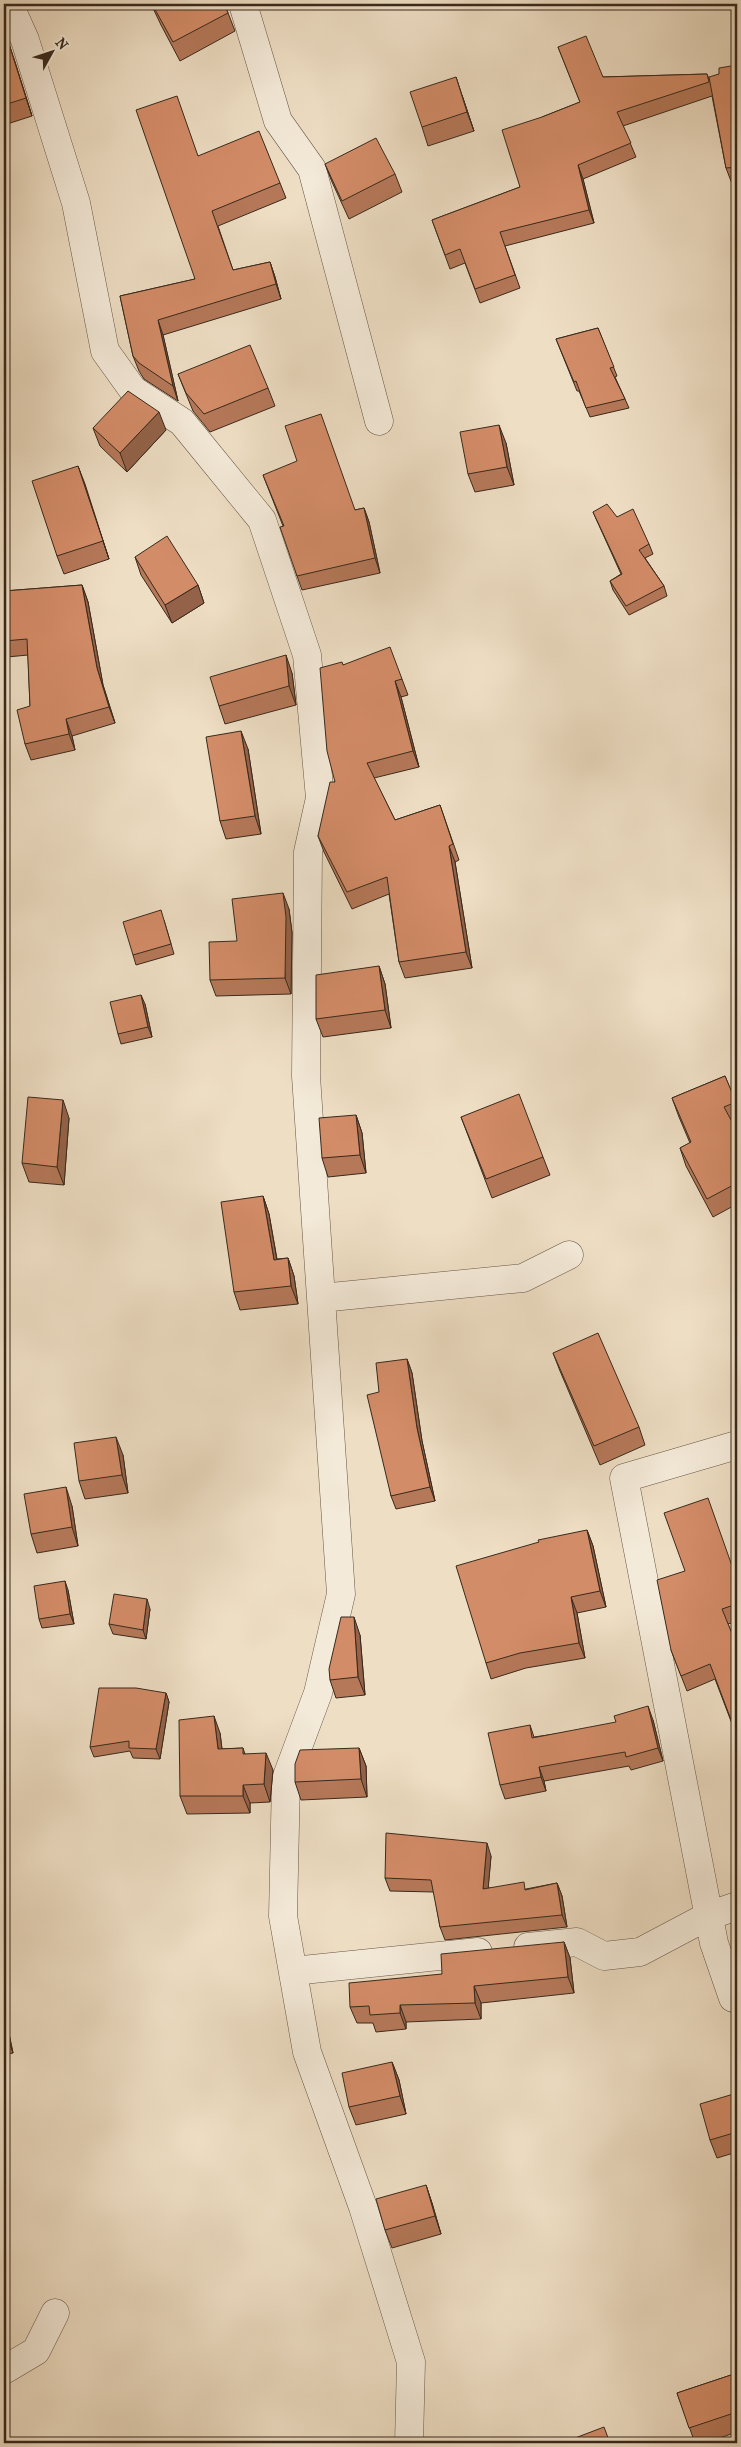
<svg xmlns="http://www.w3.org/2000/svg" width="741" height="2447" font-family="'IM FELL French Canon',serif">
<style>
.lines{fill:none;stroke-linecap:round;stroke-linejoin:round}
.minor-casing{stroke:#665646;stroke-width:29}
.minor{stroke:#f4ead9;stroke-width:28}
.wall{fill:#b57859;stroke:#38291c}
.shaded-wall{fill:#946249;stroke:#38291c}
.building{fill:#d38c68;stroke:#38291c}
</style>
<rect width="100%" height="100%" fill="#eedec4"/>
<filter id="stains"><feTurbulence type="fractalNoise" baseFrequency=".004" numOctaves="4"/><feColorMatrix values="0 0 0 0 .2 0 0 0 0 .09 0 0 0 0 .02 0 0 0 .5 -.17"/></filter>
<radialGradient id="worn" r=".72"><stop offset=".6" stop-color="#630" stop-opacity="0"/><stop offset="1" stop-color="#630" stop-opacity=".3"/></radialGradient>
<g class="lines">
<defs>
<path id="minor" d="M9 4 25 40 76 203 105 351 133 390 182 422 262 520 307 655 320 798 308 852 306 1076 341 1594 318 1693 286 1779 283 1916 307 2052 363 2207 411 2362 409 2443
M243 4 278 121 312 169 379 421
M321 1298 523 1278 569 1255
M528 1947 577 1942 604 1956 640 1952 708 1916 737 1906
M293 1971 478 1952
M733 1998 714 1943 624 1478 737 1445
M4 2370 36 2351 55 2313"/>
</defs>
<!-- minor casing -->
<use href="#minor" class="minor-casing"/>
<!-- minor -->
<use href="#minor" class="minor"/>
</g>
<!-- wall -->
<path class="wall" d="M151 4H224L228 13 235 31 180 61 161 25Z
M4 42 14 59 32 116 4 125Z
M558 47 603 77 707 74 709 79 737 65V188L734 189 726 168 712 96 623 126 636 157 583 179 594 223 505 246 520 288 480 303 465 263 450 269 432 220 520 187 542 117 580 102Z
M462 95 474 131 428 146 422 127Z
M198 156 280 183 286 198 218 226 233 270 270 262 275 277 281 299 163 335 178 401 144 379 139 371 133 356 120 296 195 279Z
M325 164 395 174 402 192 349 219 332 182Z
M598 328 617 376 615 377 625 399 629 408 590 417 579 391H577L556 339Z
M178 374 268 388 275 406 210 432 193 411Z
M93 428 166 430 127 472 100 446Z
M506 443 514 485 475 492 468 474Z
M78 466 109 559 64 574 57 556Z
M263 475 355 510 364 508 369 522 380 573 302 590 297 576 283 526Z
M593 512 617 517 649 544 653 554 645 558 664 586 667 596 629 615 613 590 610 581 621 574 597 521Z
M135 557 198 585 204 603 172 623 141 575Z
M82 585 88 602 103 685 115 723 72 736 75 750 31 760 25 744 30 706 28 655 7 657 4 648V591Z
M343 665 402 679 408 695 401 697 419 767 374 778 395 820 440 805 459 860 455 862 472 968 405 978 399 962 389 894 352 909 324 852 318 836 335 782Z
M292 673 296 705 225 724 219 706Z
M248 749 261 834 226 839 220 821Z
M289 909 292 933 291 994 216 996 210 980 237 941Z
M164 920 174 954 136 965 133 955Z
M4 952 5 956 9 1013H4Z
M379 966 385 984 391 1028 323 1037 316 1019Z
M145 1004 152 1037 121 1044 118 1034Z
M725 1076 737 1105V1122L733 1124 737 1131V1204L713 1217 686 1166 680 1148 690 1143 679 1117 672 1098Z
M356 1115 362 1133 366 1173 328 1177 322 1158Z
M461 1117 543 1157 550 1175 492 1198Z
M69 1118 64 1185 29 1182 22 1163Z
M263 1196 269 1214 277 1259 288 1258 294 1276 298 1304 240 1310 234 1292Z
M553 1353 639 1427 645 1445 600 1465 560 1371Z
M407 1359 412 1373 422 1441 435 1501 396 1509 391 1496 379 1392Z
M123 1455 128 1493 85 1499 79 1481Z
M72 1506 78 1546 37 1553 31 1534Z
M587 1530 593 1546 606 1607 577 1613 585 1658 526 1668 491 1679 486 1663Z
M737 1579V1621L728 1624 737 1646V1737L715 1679 687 1691 671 1650Z
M68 1590 74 1624 42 1628 39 1619Z
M150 1609 146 1639 113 1634 109 1624Z
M360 1635 365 1695 336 1698 330 1680Z
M166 1693 169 1702 160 1759 133 1758 130 1751 94 1757 90 1747Z
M653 1720 663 1761 631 1770 629 1766 544 1781 546 1791 505 1799 500 1785 530 1725 534 1737Z
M220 1733 222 1749 243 1748 245 1754 273 1770 270 1802 250 1803V1813L187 1814 180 1796Z
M359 1748 366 1766 367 1797 301 1800 295 1782Z
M491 1856 488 1888 526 1889 557 1883 562 1896 567 1927 445 1940 440 1927 434 1892 390 1891 385 1878Z
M564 1942 570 1958 574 1993 481 2003V2019L406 2022V2029L376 2032 373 2023H357L350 2007 442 1974Z
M4 2010 13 2053 4 2055Z
M392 2062 399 2080 406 2114 356 2125 349 2107Z
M737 2093V2152L717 2158 710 2140Z
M426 2185 432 2203 441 2234 392 2248 385 2230Z
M737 2373V2432L705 2443H695L677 2393Z"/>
<!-- shaded-wall -->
<path class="shaded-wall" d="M8 41 14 59 32 116 26 98Z
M456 77 474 131 467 112Z
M578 165 583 179 594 223 589 210Z
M270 262 275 277 281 299 276 284Z
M158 320 163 335 178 401 173 386Z
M159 412 166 430 127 472 120 453Z
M499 425 506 443 514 485 507 467Z
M78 466 85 484 109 559Z
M364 508 369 522 380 573 375 558Z
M82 585 88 602 103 685 115 723 109 707 97 668Z
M198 585 204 603 172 623 165 605Z
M286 655 292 673 296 705 289 686Z
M395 681 401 697 419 767 413 751Z
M66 719 72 736 75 750 69 734Z
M241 731 248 749 261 834 255 816Z
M449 846 455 862 472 968 466 952Z
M283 893 289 909 292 933 291 994 285 978Z
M4 952 5 956 9 1013 4 998Z
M379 966 385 984 391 1028 385 1010Z
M141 995 145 1004 152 1037 148 1027Z
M63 1100 69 1118 64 1185 57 1167Z
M356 1115 362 1133 366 1173 360 1155Z
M263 1196 269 1214 280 1278 274 1260Z
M288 1258 294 1276 298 1304 291 1286Z
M407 1359 412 1373 422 1441 435 1501 430 1487 417 1428Z
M116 1437 123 1455 128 1493 122 1475Z
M66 1487 72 1506 78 1546 72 1527Z
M587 1530 593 1546 606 1607 600 1591Z
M65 1581 68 1590 74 1624 70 1614Z
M571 1597 577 1613 585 1658 579 1643Z
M147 1599 150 1609 146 1639 143 1630Z
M354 1617 360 1635 365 1695 358 1677Z
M166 1693 169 1702 160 1759 156 1749Z
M648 1706 653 1720 663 1761 658 1748Z
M214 1716 220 1733 224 1766 218 1749Z
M359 1748 366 1766 367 1797 361 1779Z
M266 1753 273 1770 270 1802 264 1784Z
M539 1767 544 1781 546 1791 541 1777Z
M243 1785 250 1803V1813L243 1796Z
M487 1843 491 1856 487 1902 483 1889Z
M557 1883 562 1896 567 1927 562 1915Z
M564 1942 570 1958 574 1993 568 1977Z
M474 1986 481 2003V2019L475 2003Z
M400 2005 406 2022V2029L400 2013Z
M4 2010 13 2053 8 2039 4 2020Z
M392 2062 399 2080 406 2114 400 2096Z
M426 2185 432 2203 441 2234 435 2216Z"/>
<!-- building -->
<path class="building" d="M152 4H224L228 13 173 42Z
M586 36 603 77 707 74 709 82 617 112 631 143 578 165 589 210 500 232 515 275 475 289 460 249 445 255 432 220 520 187 502 130 542 117 580 102 558 47Z
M8 41 26 98 4 105V42Z
M737 65V167L726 168 709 77 719 74V68Z
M456 77 467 112 422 127 410 92Z
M177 96 198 156 259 131 280 183 212 211 233 270 270 262 276 284 158 320 173 386 139 363 133 356 120 296 195 279 136 110Z
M376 138 395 174 342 201 325 164Z
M598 328 614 367 610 368 625 399 586 408 576 381 574 382 556 339Z
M250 345 268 388 204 414 186 393 178 374Z
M128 391 159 412 120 453 93 428Z
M321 414 355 510 364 508 375 558 297 576 280 527 284 526 263 475 297 461 285 426Z
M499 425 507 467 468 474 460 432Z
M78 466 103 541 57 556 32 481Z
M607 504 617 517 633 509 649 544 639 550 664 586 626 606 610 581 622 574 593 512Z
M167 536 198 585 165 605 135 557Z
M82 585 97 668 109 707 66 719 69 734 25 744 17 710 30 706 27 639 4 641V591Z
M390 647 402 679 395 681 413 751 367 763 395 820 440 805 453 844 449 846 466 952 399 962 387 877 347 892 318 836 330 782H335L327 751 320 668 342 662 343 665Z
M286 655 289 686 219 706 210 677Z
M241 731 255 816 220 821 206 737Z
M283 893 286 917 285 978 210 980 209 942 237 941 232 899Z
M161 910 171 944 133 955 123 922Z
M379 966 385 1010 316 1019V975Z
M141 995 148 1027 118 1034 110 1002Z
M725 1076 736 1102 724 1107 737 1131V1183L707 1199 680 1148 691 1142 672 1098Z
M519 1094 543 1157 486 1179 461 1117Z
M28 1097 63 1100 57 1167 22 1163Z
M356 1115 360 1155 322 1158 319 1118Z
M263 1196 274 1260 288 1258 291 1286 234 1292 221 1202Z
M737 1266V1278L733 1267Z
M598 1333 639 1427 594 1446 553 1353Z
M407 1359 417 1428 430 1487 391 1496 367 1395 379 1392 376 1363Z
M116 1437 122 1475 79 1481 74 1443Z
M66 1487 72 1527 31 1534 24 1494Z
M708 1498 737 1580V1604L722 1609 737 1646V1724L733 1725 710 1664 681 1676 671 1650 657 1580 685 1571 664 1513Z
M587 1530 600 1591 571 1597 579 1643 520 1653 486 1663 456 1566 539 1542 538 1540Z
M65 1581 70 1614 39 1619 34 1586Z
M114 1594 147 1599 143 1630 109 1624Z
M341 1617H354L358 1677 330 1680 329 1669Z
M99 1688H136L166 1693 156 1749 129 1748V1741L90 1747Z
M648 1706 658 1748 626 1757 625 1752 539 1767 541 1777 500 1785 488 1733 530 1725 532 1738 616 1722 614 1716Z
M214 1716 218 1749 243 1748V1754L266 1753 264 1784 243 1785V1796H180L179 1720Z
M359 1748 361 1779 295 1782V1764L300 1750Z
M386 1833 487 1843 483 1889 524 1882 525 1890 557 1883 562 1915 440 1927 431 1880 385 1878Z
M564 1942 568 1977 474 1986 475 2003 400 2005V2013L370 2015 369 2006 350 2007 349 1983 442 1974 441 1954Z
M4 2020 8 2039 4 2040Z
M737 2054V2068L732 2055Z
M392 2062 400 2096 349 2107 342 2073Z
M737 2093V2132L710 2140 700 2104Z
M426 2185 435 2216 385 2230 376 2199Z
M737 2373V2412L689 2428 677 2393Z
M604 2427 610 2443H562Z"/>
<!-- margin -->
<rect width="741" height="2447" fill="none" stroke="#eedec4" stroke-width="20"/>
<rect x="5" y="5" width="731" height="2437" fill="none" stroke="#38291c" stroke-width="2.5"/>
<rect x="10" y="10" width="721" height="2427" fill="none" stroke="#38291c"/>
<!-- north arrow -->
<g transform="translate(52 52) rotate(50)" stroke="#f4ead9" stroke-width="4" paint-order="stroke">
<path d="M0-4L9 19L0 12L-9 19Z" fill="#38291c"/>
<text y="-8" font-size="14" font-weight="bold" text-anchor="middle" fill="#38291c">N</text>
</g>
<rect width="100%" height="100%" filter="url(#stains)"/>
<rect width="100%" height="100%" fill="url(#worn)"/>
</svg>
